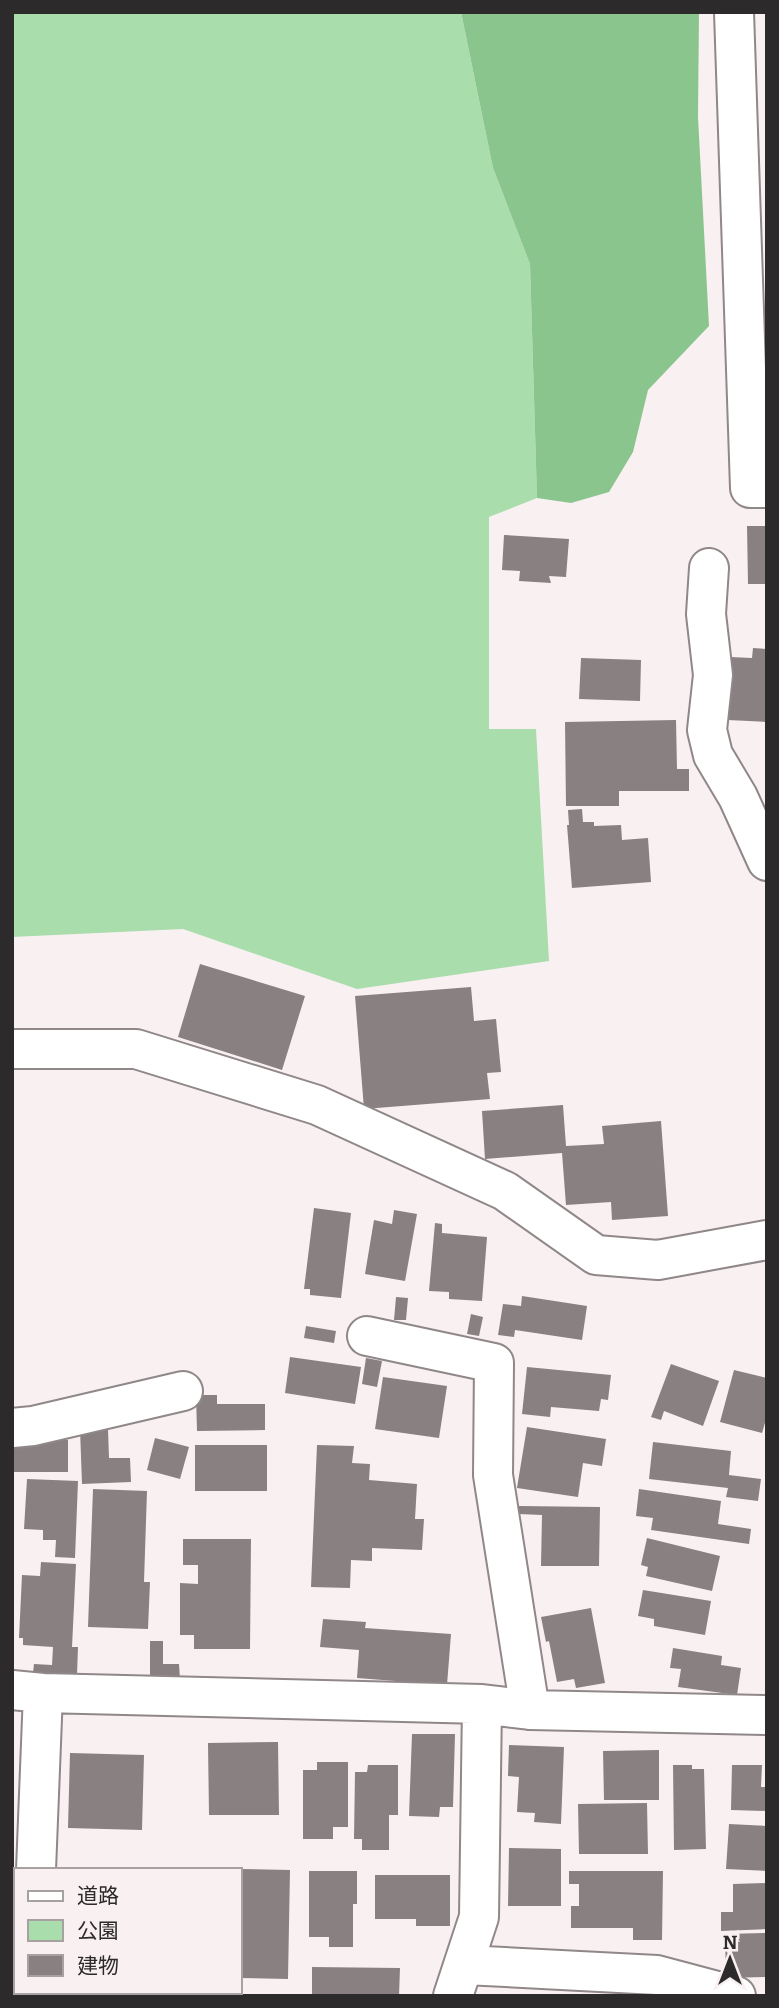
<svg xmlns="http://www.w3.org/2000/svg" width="779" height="2008" font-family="Bitter,'Noto Sans JP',serif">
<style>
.green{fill:#a9ddab}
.forest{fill:#8ac58e}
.building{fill:#888081}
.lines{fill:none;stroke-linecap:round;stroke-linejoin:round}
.street-casing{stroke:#8f8788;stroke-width:42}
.street{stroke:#fff;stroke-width:38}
</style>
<rect width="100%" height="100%" fill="#f9f0f1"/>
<!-- green -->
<path class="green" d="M12 12H461L493 168 530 264 537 498 489 517V729H536L549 961 357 989 183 929 12 937Z"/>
<!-- forest -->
<path class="forest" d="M461 12H699L698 117 709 326 648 390 633 452 609 492 571 503 537 498 530 264 493 168Z"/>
<!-- building -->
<path class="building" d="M747 526H767V584H748Z
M504 535 569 539 566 577 549 576 551 583 519 581 520 571 502 570Z
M753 648 767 649V722L728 720 730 657 752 658Z
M581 658 641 660 640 701 579 699Z
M676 720 677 769H689V791H619V806H566L565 722Z
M582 809 583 822H594V826L621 825 622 840 648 838 651 882 572 888 567 825H569L568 810Z
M200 964 305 996 282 1070 178 1037Z
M471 987 474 1021 496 1019 501 1072 487 1073 490 1099 364 1109 355 996Z
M563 1105 566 1146 604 1144 602 1126 661 1121 668 1216 612 1220 611 1202 566 1205 562 1153 485 1159 482 1111Z
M314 1208 351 1213 341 1298 310 1295V1289H304Z
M394 1210 417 1214 405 1281 365 1274 374 1220 392 1224Z
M435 1223 442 1224V1233L487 1237 482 1301 449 1299V1292L429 1291Z
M522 1296 587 1306 582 1340 515 1330 514 1337 498 1335 503 1304 521 1306Z
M396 1297 408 1298 406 1320H394Z
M471 1314 483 1317 479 1336 467 1334Z
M306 1326 336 1331 334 1343 304 1338Z
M290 1357 361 1367 355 1404 285 1393Z
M366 1358 382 1361 377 1387 362 1384Z
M671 1364 719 1381 703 1426 664 1411 661 1420 651 1417Z
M527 1367 611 1375 608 1400 601 1399 599 1411 551 1407 550 1417 522 1414Z
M734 1370 767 1378V1416L762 1433 720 1422Z
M383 1377 447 1386 439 1438 375 1429Z
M196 1395H217V1404H265V1430L197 1431Z
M527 1427 606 1439 602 1466 583 1463 578 1497 517 1488Z
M80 1429H108L109 1458H130L131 1482 82 1484Z
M155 1438 189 1447 180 1479 147 1470Z
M34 1439 68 1440V1472H12V1447H34Z
M653 1442 731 1451 729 1475 761 1479 758 1501 726 1497 728 1488 649 1479Z
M195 1445H267V1491H195Z
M317 1445 354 1446 352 1463 370 1464 369 1480 417 1484 415 1519H424L422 1550 372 1548V1561L351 1560 350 1588 311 1587Z
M27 1479 78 1481 75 1558 55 1557 56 1540H43V1530L24 1529Z
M93 1489 147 1491 144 1582H150L148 1629 88 1627Z
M639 1489 721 1501 718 1524 751 1529 749 1544 651 1530 653 1518 636 1516Z
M519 1506 600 1507 599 1566H541L542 1515 519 1514Z
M647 1538 720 1556 712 1591 646 1576 648 1567 641 1565Z
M183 1539H251L250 1649H194V1635H180V1583L198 1584V1565H183Z
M41 1562 76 1564 72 1647H78L77 1675 33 1673 34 1664 52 1665 53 1647 23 1645V1638H19L22 1575 40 1576Z
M643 1590 711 1601 705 1635 654 1626V1619L638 1616Z
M591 1608 605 1683 576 1688 574 1679 557 1682 549 1641 546 1642 541 1617Z
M323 1619 366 1622 365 1628 451 1634 447 1685 357 1678 359 1650 320 1647Z
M150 1641H163V1664H179L180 1680H150Z
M673 1648 722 1656 721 1665 741 1668 737 1695 678 1687 681 1669 670 1668Z
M412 1734H455L453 1807H440L439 1817 409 1816Z
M278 1742 279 1815H209L208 1743Z
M509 1745 564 1747 561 1824 534 1822 535 1813 517 1812 519 1777 508 1776Z
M659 1750V1800H604L603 1751Z
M70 1753 144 1755 142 1830 68 1828Z
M317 1762H348V1827H333V1839H303V1770H317Z
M368 1765H398V1815H389V1850H362V1839H354L355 1772H367Z
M673 1765H692V1769H704L706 1849 674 1850Z
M732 1765H762L761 1787H767V1811L731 1810Z
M647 1803 648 1854H579L578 1804Z
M729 1824 767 1826V1871L726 1869Z
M509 1848 561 1849V1906H508Z
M240 1869 290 1870 288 1979 240 1978Z
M309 1871H357V1904H353V1947H329V1937H309Z
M569 1871H663L662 1940H633V1928H571V1906H579V1884H569Z
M375 1875H450V1926H416V1919H375Z
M767 1883V1929L721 1931V1912H733V1884Z
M767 1933V1977L726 1978 725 1934Z
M312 1967 400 1968 399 1996H312Z"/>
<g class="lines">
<defs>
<path id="street" d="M734 12 750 488H767
M709 568 706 614 713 675 707 730 713 755 738 797 767 861
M12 1049H136L317 1105 505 1191 596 1255 658 1260 767 1240
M367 1336 494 1363 493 1475 530 1710
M12 1428 33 1426 183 1391
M12 1690 43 1693 482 1704 530 1710 767 1715
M36 1870 43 1693
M465 1965 657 1975 736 1996
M12 1984H16
M453 1996 479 1917 482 1704"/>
</defs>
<!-- street casing -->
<use href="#street" class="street-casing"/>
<!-- street -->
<use href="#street" class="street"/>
</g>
<!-- border -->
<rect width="779" height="2008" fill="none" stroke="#2d2a2b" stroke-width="28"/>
<!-- legend -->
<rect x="14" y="1868" width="228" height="126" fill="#f9f0f1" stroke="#a7a1a2" stroke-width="2"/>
<rect x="28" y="1891" width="35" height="10" fill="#ffffff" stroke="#a7a1a2" stroke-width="2"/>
<text x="77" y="1903" font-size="21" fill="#2d2a2b">道路</text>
<rect x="28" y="1920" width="35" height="21" fill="#a9ddab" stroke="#a7a1a2" stroke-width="2"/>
<text x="77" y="1938" font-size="21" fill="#2d2a2b">公園</text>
<rect x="28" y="1955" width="35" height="21" fill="#888081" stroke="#a7a1a2" stroke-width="2"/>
<text x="77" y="1973" font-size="21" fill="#2d2a2b">建物</text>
<!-- north arrow -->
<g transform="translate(730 1959)" stroke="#f9f0f1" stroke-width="5" paint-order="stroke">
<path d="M0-5L12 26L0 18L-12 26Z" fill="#2d2a2b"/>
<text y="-10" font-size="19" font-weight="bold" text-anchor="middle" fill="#2d2a2b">N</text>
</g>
</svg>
